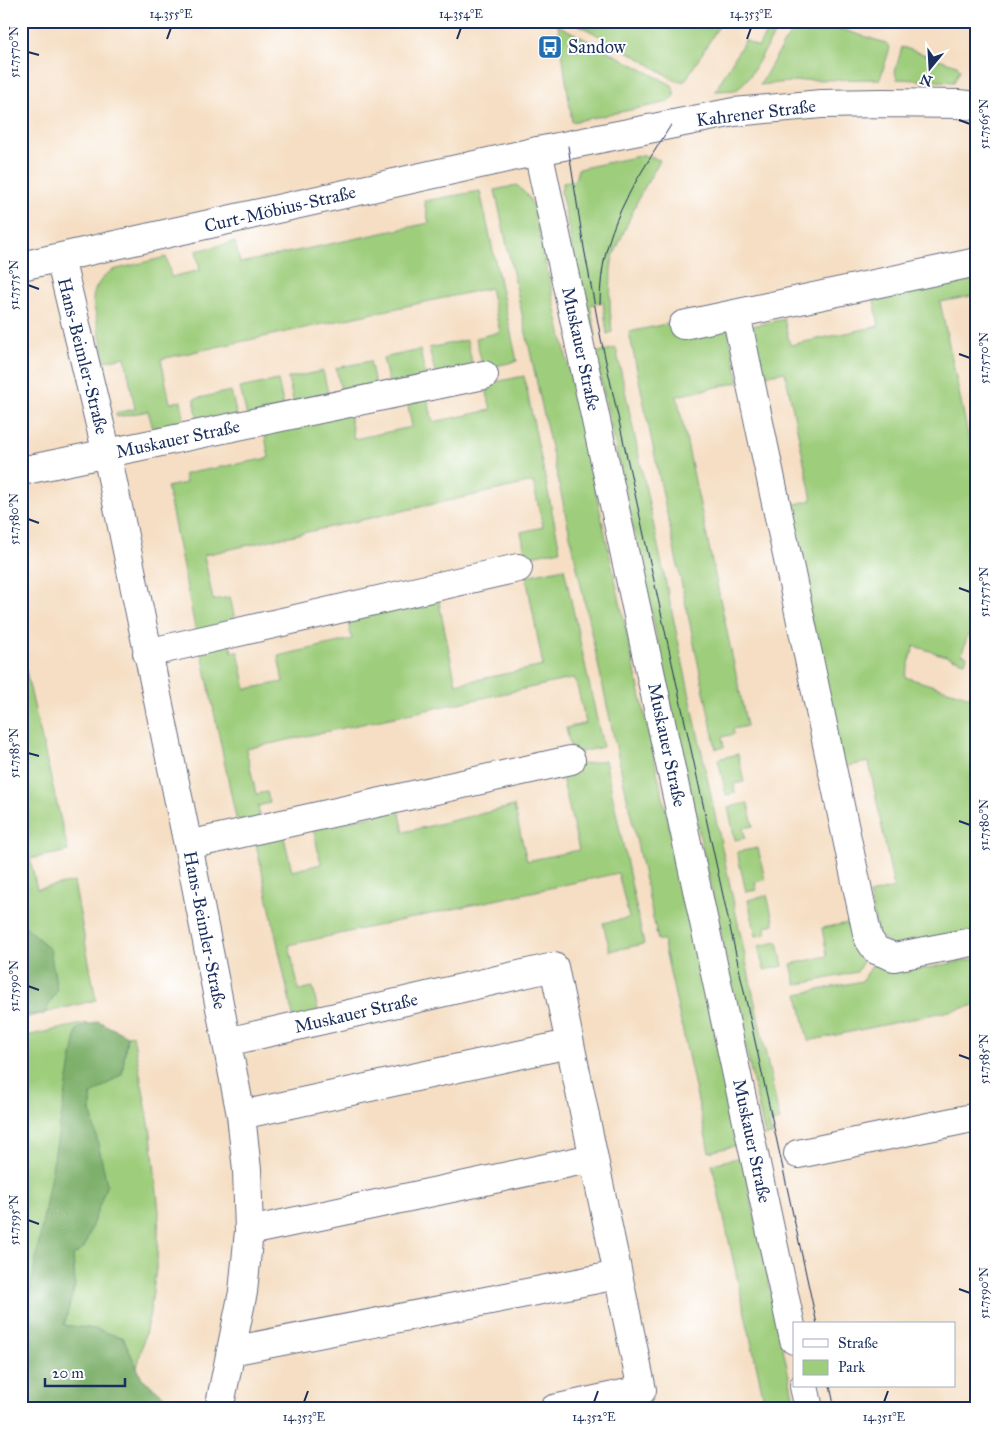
<svg xmlns="http://www.w3.org/2000/svg" width="998" height="1430" font-family="'IM FELL Great Primer',serif">
<style>
.green{fill:#9ecd7c;stroke:#5c7e6d}
.forest{fill:#7eb06c;stroke:#4c7065}
.lines{fill:none;stroke-linecap:round;stroke-linejoin:round}
.minor-casing{stroke:#676c81;stroke-width:30}
.tertiary-casing{stroke:#676c81;stroke-width:30}
.minor{stroke:#fff;stroke-width:28}
.tertiary{stroke:#fff;stroke-width:28}
.tram{stroke:#1b2f5e;stroke-width:1}
.ticks{fill:none;stroke:#1b2f5e;stroke-width:2}
.labels{text-anchor:middle;stroke-width:4;stroke-linejoin:round;paint-order:stroke}
.poi-label{font-size:18px;fill:#1b2f5e;stroke:#fff;text-anchor:start}
.street-label{font-size:18px;fill:#1b2f5e;stroke:#fff}
.neatline{fill:none;stroke:#1b2f5e;stroke-width:2}
.ticks-label{font-size:12px;text-anchor:middle;fill:#1b2f5e}
</style>
<rect width="100%" height="100%" fill="#fff"/>
<filter id="ink" filterUnits="userSpaceOnUse"><feTurbulence type="fractalNoise" baseFrequency=".02" numOctaves="2"/><feDisplacementMap in="SourceGraphic" scale="10" xChannelSelector="R" yChannelSelector="G"/><feConvolveMatrix kernelMatrix="1 2 1 2 8 2 1 2 1" color-interpolation-filters="sRGB"/></filter>
<filter id="wash" filterUnits="userSpaceOnUse"><feTurbulence type="fractalNoise" baseFrequency=".0096" numOctaves="4" result="noise"/><feDisplacementMap in="SourceGraphic" scale="20" xChannelSelector="R" yChannelSelector="G"/><feGaussianBlur stdDeviation="1.12" result="paint"/><feColorMatrix in="noise" values="0 0 0 0 0 0 0 0 0 0 0 0 0 0 0 0 0 1.4 0 .05"/><feComposite in="paint" operator="in"/></filter>
<g filter="url(#wash)">
<rect width="100%" height="100%" fill="#f5dec3"/>
<!-- green -->
<path class="green" d="M572 21H722L685 81H676L634 55Z
M773 21H782L750 76 737 90 715 91 745 40 758 47Z
M799 21H814L886 43 890 48 880 79 808 80 760 85 782 46Z
M558 25 672 85 675 96 669 102 572 122Z
M902 47 957 65 960 70 954 82 897 79 895 72Z
M644 155 660 160 638 199 613 257 611 268 610 308 612 332 607 334 603 302 590 305 596 336 590 338 561 191 563 183 575 180 578 169Z
M517 185 527 195 533 205 739 1145 709 1152 663 940H658L495 190Z
M480 191 517 361 483 369 476 338 500 332 490 288 161 359 170 403 181 401 186 430 155 436 148 411 117 417 116 413 135 409 125 357 105 361 93 301C93 288 102 276 113 270L166 257 171 277 200 270 196 251 235 242 240 263 429 223 424 201Z
M977 277V295L940 302 977 477V637L968 634 962 654 967 656 965 662 914 646 905 677 977 699V933L895 948 878 934 869 894 894 888 869 762 843 767 786 506 812 500 785 372 757 377 748 327 784 319 790 345 879 326 874 300Z
M675 322 727 324 739 382 677 396 747 726 733 729 734 734 722 737 724 747 716 749 629 332Z
M467 340 473 367 436 376 429 348Z
M616 348 780 1121 769 1124 772 1135 765 1136 595 353Z
M420 350 426 378 389 385 383 358Z
M370 361 376 388 342 395 336 368Z
M323 371 329 397 294 404 288 378Z
M524 376 560 550 526 557 521 532 543 527 533 482 204 555 213 600 230 597 236 624 196 633 167 487 186 483 184 474 269 458 264 431 349 413 354 439 412 427 407 401 427 396 433 422 491 410 485 384Z
M278 380 284 408 247 416 240 388Z
M231 391 237 417 199 426 194 399Z
M564 568 603 747 572 754 566 728 586 723 575 678 246 749 256 794 267 792 270 803 258 806 260 818 239 820 236 818 201 649 230 643 232 652H238L246 689 283 682 278 656 352 639 347 618 438 598 456 684 543 666 526 576Z
M21 650 68 851 30 859 37 889 74 882 96 1000 21 1019V1015L44 1014 50 949 21 923V900L26 886 21 878V845L25 843 21 814Z
M738 754 744 782 734 784 735 793 726 795 718 759Z
M605 760 644 944 610 951 603 923 629 918 618 873 289 945 299 990 313 987 319 1016 294 1021 255 839 283 833 292 871 321 864 313 828 399 810 404 832 514 806 527 861 579 850 560 769Z
M748 803 753 826 743 828 745 838 735 840 728 807Z
M758 848 765 880 755 882 757 890 746 892 737 852Z
M767 895 774 924 765 927 766 934 756 936 748 900Z
M854 922 867 954 857 972 796 985 791 964 827 956 822 928Z
M778 942 783 966 764 970 758 946Z
M977 958V1005L808 1041 798 994 862 981 876 960 908 962 918 970Z
M87 1023 21 1357V1037Z
M133 1035 151 1134 159 1212 157 1262 150 1313 137 1368 123 1337 64 1325 75 1285 73 1256 91 1112V1095L122 1074 127 1036Z
M742 1157 796 1409H766L712 1164Z"/>
<!-- forest -->
<path class="forest" d="M21 923 50 949 57 990 44 1014 21 1015Z
M98 1021 127 1036 122 1074 91 1095V1112L107 1184 84 1248 73 1256 75 1285 64 1325 95 1329 123 1338 142 1378 164 1396 159 1406 155 1409H128L121 1406 79 1407 51 1406 47 1409H21V1343L77 1029Z"/>
</g>
<g filter="url(#ink)">
<g class="lines">
<defs>
<path id="minor" d="M60 258 107 454 188 845 241 1115 247 1170 249 1231 243 1292 219 1409
M21 266 538 151 734 112 821 104 882 103 958 104 977 106
M736 314 868 938 876 950 894 957 977 941
M683 325 977 262
M21 471 484 375
M147 653 518 568
M188 845 571 760
M227 1042 554 967 642 1390 554 1409
M241 1115 569 1044
M798 1154 977 1117
M249 1231 593 1158
M231 1351 618 1275"/>
<path id="tertiary" d="M538 151 794 1340
M804 1386 809 1409"/>
</defs>
<!-- minor casing -->
<use href="#minor" class="minor-casing"/>
<!-- tertiary casing -->
<use href="#tertiary" class="tertiary-casing"/>
<!-- minor -->
<use href="#minor" class="minor"/>
<!-- tertiary -->
<use href="#tertiary" class="tertiary"/>
<!-- tram -->
<path class="tram" d="M568 146 584 248 601 339 817 1324
M600 304C600 229 633 186 671 125
M830 1386 835 1409"/>
</g>
</g>
<!-- ticks -->
<path class="ticks" d="M167 39 171 28M457 39 461 28M747 39 751 28M28 52 39 55M959 120 970 124M28 285 39 289M959 354 970 358M28 519 39 523M959 588 970 592M28 753 39 756M959 821 970 825M28 986 39 990M959 1055 970 1059M28 1220 39 1224M959 1289 970 1293M304 1402 308 1391M594 1402 598 1391M884 1402 888 1391"/>
<!-- icons -->
<defs>
<symbol id="bus-square" viewBox="-11 -11 22 22"><rect x="-9" y="-9" width="18" height="18" rx="4" fill="#1f6fb2" stroke="#fff"/><path d="M-5-6H5V4H4V6H2V4H-2V6H-4V4H-5ZM-3.5-4V0h7V-4ZM-3.5 1.2v1.5H-2V1.2ZM2 1.2v1.5H3.5V1.2Z" fill="#fff"/></symbol>
</defs>
<g fill-rule="evenodd">
<use href="#bus-square" x="536" y="33" width="28" height="28"/>
</g>
<g class="labels">
<!-- poi labels -->
<g class="poi-label">
<text x="568" y="53">Sandow</text>
</g>
<!-- street labels -->
<g class="street-label">
<text transform="translate(756 113) rotate(-7)" y="6">Kahrener Straße</text>
<text transform="translate(280 209) rotate(-13)" y="6">Curt-Möbius-Straße</text>
<text transform="translate(581 349) rotate(78)" y="6">Muskauer Straße</text>
<text transform="translate(83 356) rotate(76)" y="6">Hans-Beimler-Straße</text>
<text transform="translate(178 439) rotate(-12)" y="6">Muskauer Straße</text>
<text transform="translate(667 745) rotate(78)" y="6">Muskauer Straße</text>
<text transform="translate(205 930) rotate(79)" y="6">Hans-Beimler-Straße</text>
<text transform="translate(356 1013) rotate(-13)" y="6">Muskauer Straße</text>
<text transform="translate(752 1141) rotate(78)" y="6">Muskauer Straße</text>
</g>
</g>
<!-- margin -->
<rect width="998" height="1430" fill="none" stroke="#fff" stroke-width="55"/>
<!-- legend -->
<rect x="793" y="1322" width="162" height="65" fill="#ffffff" stroke="#a4acbf"/>
<rect x="803" y="1339" width="25" height="8" fill="#ffffff" stroke="#a4acbf"/>
<text x="838" y="1348" font-size="15" fill="#1b2f5e">Straße</text>
<rect x="803" y="1360" width="25" height="15" fill="#9ecd7c" stroke="#a4acbf"/>
<text x="838" y="1372" font-size="15" fill="#1b2f5e">Park</text>
<!-- north arrow -->
<g transform="translate(930 68) rotate(198)" stroke="#ffffff" stroke-width="4" paint-order="stroke">
<path d="M0-4L9 19L0 12L-9 19Z" fill="#1b2f5e"/>
<text y="-8" font-size="14" font-weight="bold" text-anchor="middle" fill="#1b2f5e">N</text>
</g>
<!-- scale -->
<path d="M45 1378v8h80v-8" fill="none" stroke="#1b2f5e" stroke-width="2.5"/>
<text x="52" y="1378" font-size="15" fill="#1b2f5e" stroke="#ffffff" stroke-width="4" paint-order="stroke">20 m</text>
<rect x="28" y="28" width="942" height="1374" class="neatline"/>
<g class="ticks-label">
<text x="171" y="18">14.355°E</text>
<text x="461" y="18">14.354°E</text>
<text x="751" y="18">14.353°E</text>
<text transform="translate(14 52) rotate(-90)" y="4">51.7570°N</text>
<text transform="translate(984 124) rotate(-90)" y="4">51.7565°N</text>
<text transform="translate(14 285) rotate(-90)" y="4">51.7575°N</text>
<text transform="translate(984 358) rotate(-90)" y="4">51.7570°N</text>
<text transform="translate(14 519) rotate(-90)" y="4">51.7580°N</text>
<text transform="translate(984 592) rotate(-90)" y="4">51.7575°N</text>
<text transform="translate(14 753) rotate(-90)" y="4">51.7585°N</text>
<text transform="translate(984 825) rotate(-90)" y="4">51.7580°N</text>
<text transform="translate(14 986) rotate(-90)" y="4">51.7590°N</text>
<text transform="translate(984 1059) rotate(-90)" y="4">51.7585°N</text>
<text transform="translate(14 1220) rotate(-90)" y="4">51.7595°N</text>
<text transform="translate(984 1293) rotate(-90)" y="4">51.7590°N</text>
<text x="304" y="1421">14.353°E</text>
<text x="594" y="1421">14.352°E</text>
<text x="884" y="1421">14.351°E</text>
</g>
</svg>
